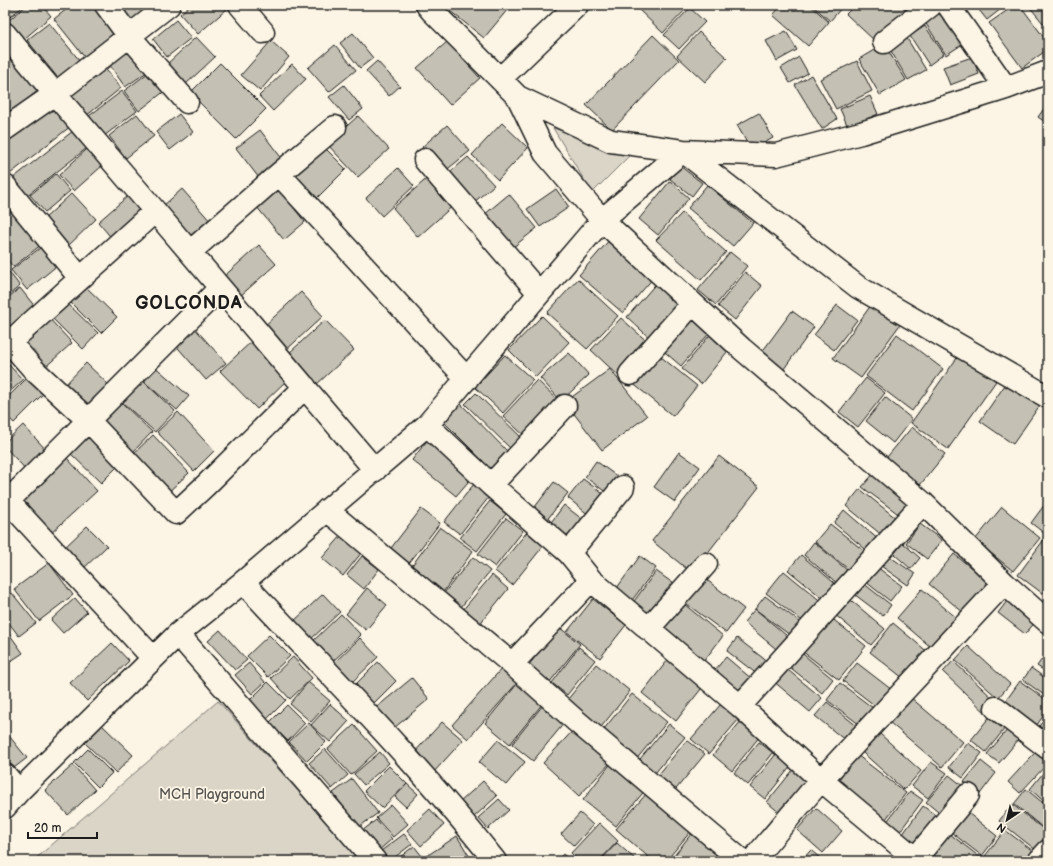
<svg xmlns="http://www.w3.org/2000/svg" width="1053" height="866" font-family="'Balsamiq Sans',sans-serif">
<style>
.green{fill:#dbd5c8;stroke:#7c7872}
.building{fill:#c4c0b3;stroke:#1c1c1c}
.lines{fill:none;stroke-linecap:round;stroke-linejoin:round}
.street-casing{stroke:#1c1c1c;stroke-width:25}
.street{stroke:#fcf5e5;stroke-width:22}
.labels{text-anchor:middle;stroke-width:3.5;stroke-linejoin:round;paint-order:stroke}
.park-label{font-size:14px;fill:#555450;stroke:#fcf5e5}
.district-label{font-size:18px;font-weight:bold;letter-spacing:1px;fill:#1c1c1c;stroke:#fcf5e5}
</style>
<rect width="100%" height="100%" fill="#fcf5e5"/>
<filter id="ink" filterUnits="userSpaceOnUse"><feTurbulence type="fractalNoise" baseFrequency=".025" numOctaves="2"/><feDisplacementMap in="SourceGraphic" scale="8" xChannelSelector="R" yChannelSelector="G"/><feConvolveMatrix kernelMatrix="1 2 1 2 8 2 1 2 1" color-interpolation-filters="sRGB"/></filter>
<g filter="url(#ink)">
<!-- green -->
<path class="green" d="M553 128 632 153 592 193Z
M218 701 360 861H33Z"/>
<!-- building -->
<path class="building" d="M5 5H25L6 20 5 19Z
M27 5H42L51 16 24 39 8 21Z
M72 5H96L119 34 86 59 54 19Z
M116 5H162L130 28Z
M190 5H223L227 9 198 34 180 14Z
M455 5H504L508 9 484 38 450 11Z
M644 5H688L689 6 663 33 639 10Z
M782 5H810L829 22 808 46 773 15Z
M812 5H844L830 21Z
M855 5H913L877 43 846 14Z
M945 5 969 40 946 55 923 19Z
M975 5H1006L987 20Z
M1015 5H1020L1048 43V49L1022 68 989 23Z
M1028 5H1048V29Z
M690 8 705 22 679 49 664 35Z
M176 20 191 38 167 57 153 39Z
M49 23 80 61 58 78 27 40Z
M925 26 944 54 929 65 910 36Z
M786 31 797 50 777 61 766 41Z
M699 32 727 58 705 82 677 56Z
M353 33 373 58 360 68 340 43Z
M653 35 679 60 612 130 586 105Z
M905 35 926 70 908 80 888 46Z
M196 37 215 57 186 84 167 64Z
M271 41 289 57 260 91 241 75Z
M447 42 480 78 450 105 417 68Z
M884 44 906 80 880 95 859 59Z
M335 45 356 70 329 92 308 68Z
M134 47 150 70 125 87 109 64Z
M9 50 40 89 5 117V53Z
M799 57 808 73 790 83 781 68Z
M972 57 979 74 950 85 943 67Z
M377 61 400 86 389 96 366 71Z
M857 61 872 91 836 109 820 79Z
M220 63 266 109 236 139 190 93Z
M292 64 306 79 273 111 259 96Z
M103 66 121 88 86 116 68 94Z
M152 70 166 90 139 111 124 91Z
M811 75 837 119 822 129 795 85Z
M344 85 363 109 349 120 329 97Z
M122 91 137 111 104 136 89 116Z
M870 96 878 114 848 127 840 109Z
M52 103 71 126 10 174 5 168V140Z
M1048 103V124L1038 117Z
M759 113 773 138 751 150 737 125Z
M137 114 154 136 126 158 109 136Z
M179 114 193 132 170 150 156 132Z
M358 116 389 149 358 177 327 144Z
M502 123 528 148 498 180 472 155Z
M447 125 470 151 444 172 422 147Z
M260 130 283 160 259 178 236 148Z
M73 131 87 148 25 197 12 179Z
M324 147 346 169 314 201 292 179Z
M87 149 102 166 74 191 59 175Z
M468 157 494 185 473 203 448 174Z
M680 166 702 183 692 196 670 179Z
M398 168 414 186 382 216 366 198Z
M56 174 70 191 45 212 30 195Z
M431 175 456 203 418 237 393 208Z
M670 181 689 198 658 235 639 219Z
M707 185 753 223 733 246 688 208Z
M278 188 305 222 284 240 256 206Z
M182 189 211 222 191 240 162 207Z
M556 189 569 207 540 227 527 209Z
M72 193 96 219 66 248 42 221Z
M509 194 537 228 512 248 484 215Z
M128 196 144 214 114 241 98 222Z
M12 207 42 244 13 267 5 257V213Z
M682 213 726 252 701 280 656 240Z
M611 238 655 276 623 313 579 275Z
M44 245 59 264 27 290 11 270Z
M259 245 276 264 238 298 221 279Z
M730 252 747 266 716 305 698 290Z
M5 267 20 286 5 298Z
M745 272 762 286 735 320 718 306Z
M578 279 618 316 587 349 547 313Z
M660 279 689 304 655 343 627 317Z
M83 284 117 317 101 333 67 299Z
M20 288 40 313 5 332V300Z
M301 292 323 316 283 353 261 329Z
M63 299 98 333 83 349 48 314Z
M874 301 902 322 861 378 833 358Z
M837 305 857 320 834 350 814 335Z
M691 311 712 330 681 366 659 347Z
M792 311 814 327 781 373 759 356Z
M46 315 72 343 42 370 16 342Z
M542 316 569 342 536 377 509 350Z
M621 318 651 345 621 378 591 350Z
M325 320 354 350 316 385 288 354Z
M191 324 226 363 206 380 172 341Z
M713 331 732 346 701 384 682 369Z
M897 334 943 369 912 411 866 376Z
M253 340 289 378 257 409 220 371Z
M655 352 697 386 673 416 631 382Z
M569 353 589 375 561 401 540 378Z
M505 355 533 380 503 413 475 387Z
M959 355 996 381 948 449 911 423Z
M86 363 111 387 86 413 61 389Z
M9 365 23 380 5 396V368Z
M153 365 189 396 177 410 141 379Z
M610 369 647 416 602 450 565 402Z
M27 378 43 394 14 423 5 414V400Z
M866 378 885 393 858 427 839 412Z
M142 380 175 411 155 432 122 402Z
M537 380 562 404 529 440 503 416Z
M1007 382 1040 405 1013 444 980 421Z
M476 393 525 441 514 452 465 404Z
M885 397 912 419 893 443 866 421Z
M121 402 152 432 130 455 99 425Z
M460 403 513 457 496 474 443 421Z
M178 412 214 451 194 471 157 432Z
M23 425 50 454 29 473 5 447V442Z
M912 427 945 454 916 490 882 463Z
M92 429 123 461 101 483 69 452Z
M153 435 189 473 167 493 131 456Z
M429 438 474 475 456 496 412 460Z
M679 452 700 467 675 502 654 487Z
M719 456 759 487 692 573 652 541Z
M67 458 97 491 49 535 19 502Z
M596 461 622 480 611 496 585 477Z
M874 473 912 502 901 516 862 487Z
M583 479 606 496 590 516 568 498Z
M554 482 568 493 542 526 528 516Z
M474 484 489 497 460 534 444 522Z
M860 489 897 519 883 536 846 506Z
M1048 500V536L1031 523Z
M490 501 506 514 477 551 460 538Z
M564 505 587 523 569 547 546 529Z
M1002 507 1040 538 1013 571 975 540Z
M421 509 440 523 406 567 388 552Z
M844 510 880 541 870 553 834 523Z
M506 518 523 531 495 567 478 554Z
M830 524 868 554 853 573 815 542Z
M920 524 942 540 927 559 906 543Z
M87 526 107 546 82 570 62 550Z
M440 527 473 551 441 595 408 571Z
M527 532 544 545 512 585 495 571Z
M342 535 362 552 343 576 322 558Z
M1045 538 1048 540V585L1042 593 1018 575Z
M814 542 848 571 838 584 804 555Z
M903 543 920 558 911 569 894 554Z
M954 554 989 582 964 613 929 584Z
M801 555 838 586 826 601 788 570Z
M362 556 379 569 364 589 347 575Z
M640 556 656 568 630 603 614 592Z
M889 556 915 574 908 585 881 566Z
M473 557 490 571 461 607 444 593Z
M49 563 73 595 39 621 14 589Z
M877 567 902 586 890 601 866 582Z
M656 571 677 586 652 619 632 604Z
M784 571 823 603 806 624 766 593Z
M492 575 508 589 478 626 461 612Z
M703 577 744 609 726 633 684 602Z
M863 583 891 605 883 616 854 594Z
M367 588 387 605 366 630 346 614Z
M922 589 958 619 933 649 897 618Z
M12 593 36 623 19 636 5 618V598Z
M323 594 340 612 310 640 293 622Z
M765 596 804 625 794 638 755 609Z
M846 596 885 629 871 645 833 613Z
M1010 597 1038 619 1025 634 998 613Z
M75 598 87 612 63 633 51 620Z
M593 599 626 625 600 658 567 632Z
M684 604 723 636 703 662 663 630Z
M755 609 793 641 782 654 744 622Z
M341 614 361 635 331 663 311 643Z
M829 616 866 646 839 680 802 651Z
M893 623 930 654 908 682 870 652Z
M559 627 580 644 549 683 528 666Z
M220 630 247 660 235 670 208 641Z
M10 635 23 653 5 665V639Z
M269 635 290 656 268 677 247 656Z
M360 638 378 657 350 684 332 665Z
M737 638 768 662 758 675 727 651Z
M112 643 129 661 87 701 70 683Z
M968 646 1010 684 998 698 955 660Z
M579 647 595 660 567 695 552 683Z
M798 650 833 679 822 693 786 664Z
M1048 651V673L1037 666Z
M671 656 705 684 676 721 642 693Z
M293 657 312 678 290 699 271 678Z
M726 657 753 680 742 693 715 670Z
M953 661 998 703 987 714 943 672Z
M378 662 396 681 373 704 355 685Z
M249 663 265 682 252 694 235 675Z
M857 663 892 690 878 708 843 681Z
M596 664 630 691 598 731 564 704Z
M783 666 822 698 810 712 772 680Z
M503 667 518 682 468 739 452 725Z
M1031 668 1048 680V690L1044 695 1023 680Z
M412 678 429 699 394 728 377 707Z
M1020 681 1048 701V709L1032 732 1000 709Z
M268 682 286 700 267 719 249 701Z
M308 682 330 701 311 722 290 704Z
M518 683 543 703 510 744 485 723Z
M840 683 877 711 864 728 827 700Z
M632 694 667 722 635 761 600 734Z
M910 697 963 742 942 767 889 722Z
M827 702 863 731 851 745 815 716Z
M330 704 349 721 330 742 311 725Z
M721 704 739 719 709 754 691 739Z
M287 705 305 723 288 741 269 723Z
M543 705 565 722 533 761 512 744Z
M995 710 1010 722 986 752 971 740Z
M1048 715V739L1036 730Z
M741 721 760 736 732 771 713 755Z
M442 722 463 740 433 773 412 755Z
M309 723 326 742 307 761 289 742Z
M1013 723 1024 733 999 763 987 754Z
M669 724 685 737 651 778 635 765Z
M102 725 133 755 116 773 85 743Z
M354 725 377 751 351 775 328 749Z
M577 726 614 759 579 796 543 763Z
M5 731 27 758 6 774H5Z
M879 733 921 771 904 790 862 752Z
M498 740 525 762 506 785 479 762Z
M687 740 705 754 672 794 654 780Z
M759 742 773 753 748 785 734 773Z
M968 743 982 753 963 778 949 767Z
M1041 746 1048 752V763L1020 793 1008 782Z
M88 749 112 773 98 787 74 763Z
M325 749 348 775 332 789 309 763Z
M380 752 389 763 364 785 354 774Z
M776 754 791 766 765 799 750 787Z
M857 755 906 793 885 820 836 783Z
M981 761 996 773 980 794 964 782Z
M612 762 646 789 616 826 583 800Z
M931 762 947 773 928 798 912 786Z
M73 765 95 790 68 815 45 790Z
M389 766 407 784 382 808 364 791Z
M1048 767V803L1047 804 1030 789Z
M793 770 809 783 783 816 767 802Z
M949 775 968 790 944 817 926 802Z
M352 779 378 813 359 827 333 793Z
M483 781 497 796 473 818 459 803Z
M407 784 418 794 406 807 395 797Z
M1026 789 1048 807V832L1014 804Z
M910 791 923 800 898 834 885 824Z
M647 793 691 831 666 861H653L616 829Z
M499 799 509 810 488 829 478 818Z
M1012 804 1048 833V837L1037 851 999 821Z
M391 805 408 824 393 837 376 818Z
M923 806 942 820 919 852 900 838Z
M816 808 842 831 823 853 797 830Z
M430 809 444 825 421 846 407 830Z
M963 809 997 836 982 856 947 829Z
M580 813 593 825 574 846 561 834Z
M376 820 392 839 378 851 362 831Z
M599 823 618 841 599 861H579L571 853Z
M1005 830 1033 851 1025 861H983L982 860Z
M946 831 981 858 978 861H931L925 857Z
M404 834 412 844 390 861H388L381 851Z
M691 834 725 861H670Z
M457 836 471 859 468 861H427L425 857Z
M617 843 637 861H600Z
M414 846 426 861H395Z
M811 850 823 861H801Z
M563 854 571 861H557Z"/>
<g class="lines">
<defs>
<path id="street" d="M106 5 129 36 187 102
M240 5 263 32
M427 5 432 11 518 97 611 141 683 151 776 155 861 133 1006 88 1048 72
M948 5 1006 88
M5 34 55 94 155 211 375 470
M884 42 931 5
M500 79 577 5
M518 97 545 153 602 220 742 349 923 503 1004 583 1048 622
M5 129 55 94 169 5
M425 160 539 293
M279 174 467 379
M5 186 80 278
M190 252 279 174 335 127
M5 337 35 371 88 420 176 513 206 485 305 387
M10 342 155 211
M630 374 692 304
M427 425 491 485 569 553 591 580 740 706 821 780 918 861
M491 485 565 406
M5 498 153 658
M8 501 220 288
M327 510 512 664 575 720 742 861
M569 553 623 487
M243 582C328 673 417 762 495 861
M648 629 706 564
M178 634 375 861
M512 664 591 580
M740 706 923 503
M996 708 1048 748
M5 775 19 791
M5 807 19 791 178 634 243 582 427 425 602 220 683 151 858 287 1048 397
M915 859 968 795
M752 861 821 780 1004 583
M1039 861 1048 851"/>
</defs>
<!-- street casing -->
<use href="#street" class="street-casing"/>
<!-- street -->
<use href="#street" class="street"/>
</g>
</g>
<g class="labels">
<!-- park labels -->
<g class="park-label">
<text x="212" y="799">MCH Playground</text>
</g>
<!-- district labels -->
<g class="district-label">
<text x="189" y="309">GOLCONDA</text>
</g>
</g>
<!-- margin -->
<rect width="1053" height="866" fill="none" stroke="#fcf5e5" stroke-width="20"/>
<rect x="10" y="10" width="1033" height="846" fill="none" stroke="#1c1c1c" stroke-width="1.5" filter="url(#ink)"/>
<!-- north arrow -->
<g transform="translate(1007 820) rotate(215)" stroke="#fcf5e5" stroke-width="3" paint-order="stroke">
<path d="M0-3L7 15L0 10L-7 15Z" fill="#1c1c1c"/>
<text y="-6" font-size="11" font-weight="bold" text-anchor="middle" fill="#1c1c1c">N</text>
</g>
<!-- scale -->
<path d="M28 832v6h69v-6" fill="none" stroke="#1c1c1c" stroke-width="2"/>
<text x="34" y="832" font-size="12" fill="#1c1c1c" stroke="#fcf5e5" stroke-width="3" paint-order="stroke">20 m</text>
</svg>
